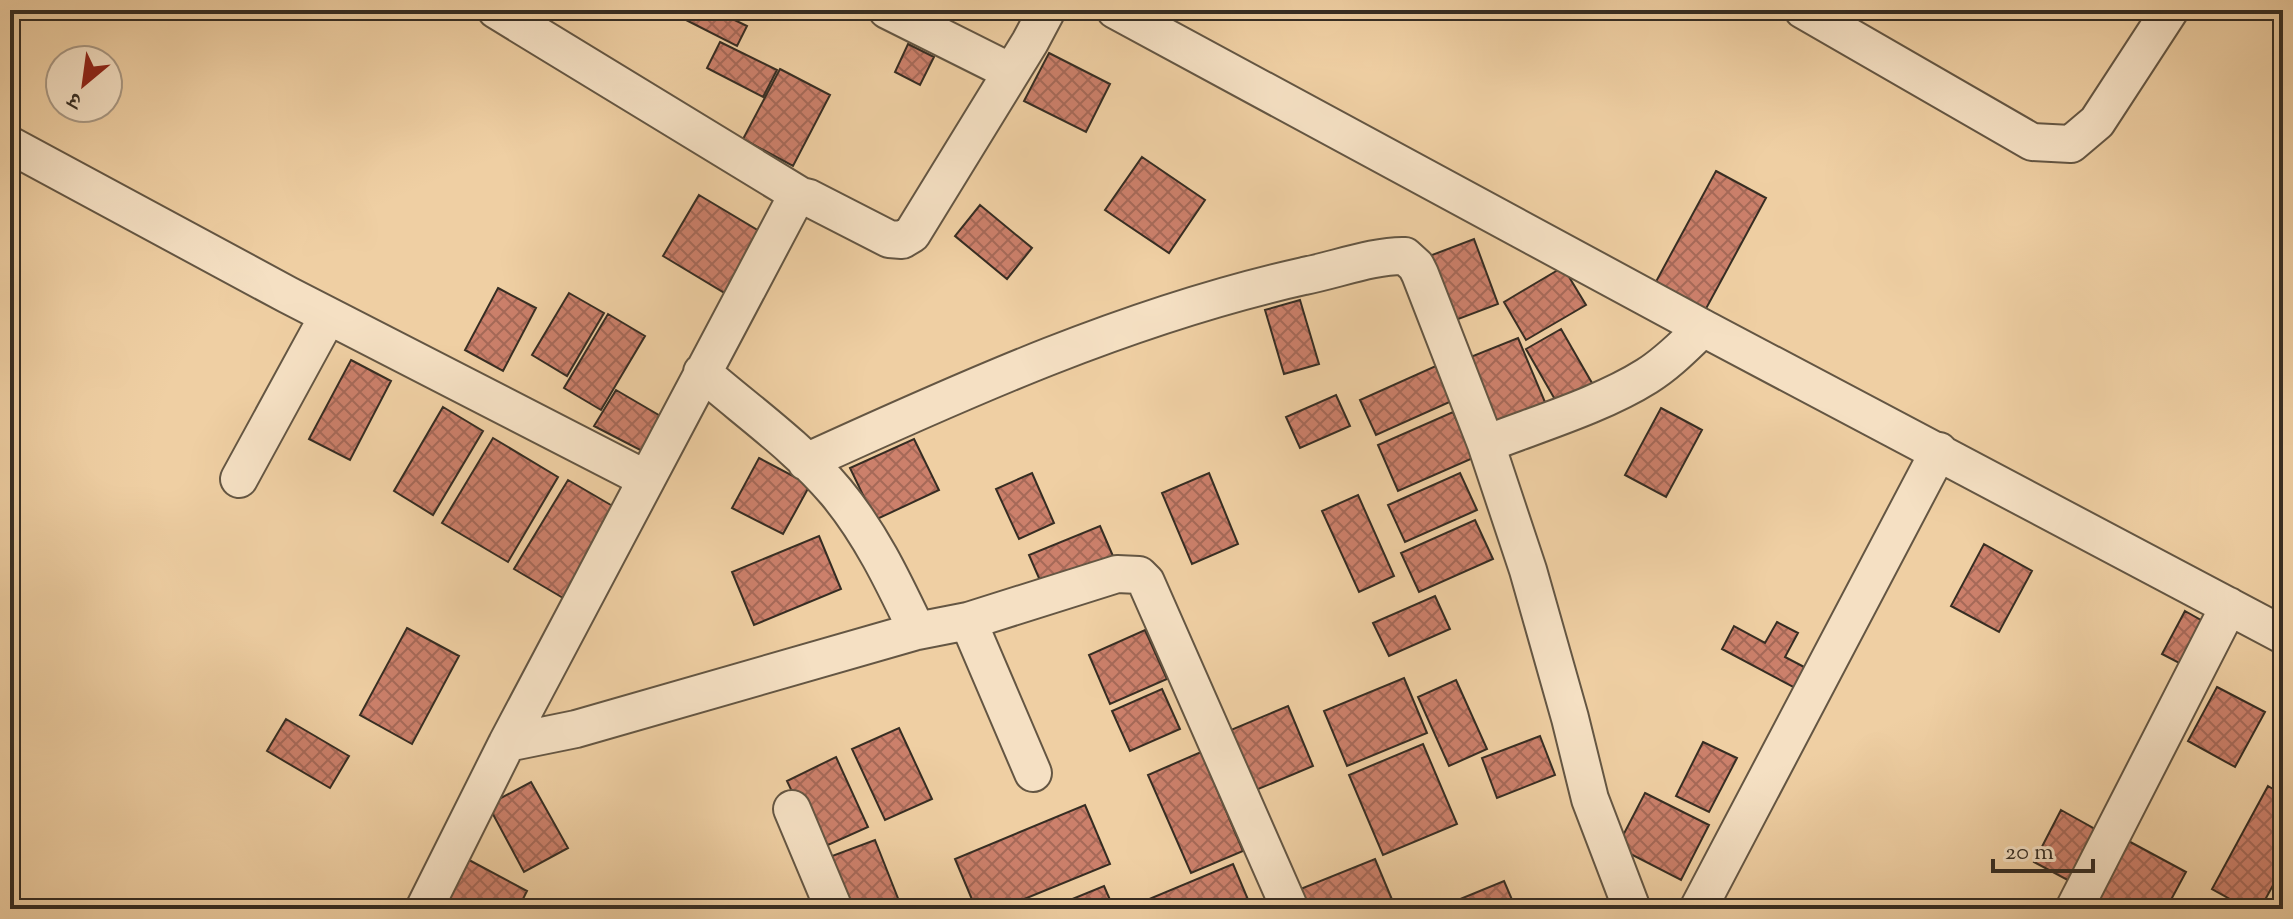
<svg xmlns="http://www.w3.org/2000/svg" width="2293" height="919" font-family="'Sorts Mill Goudy','Noto Serif Devanagari',serif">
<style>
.building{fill:url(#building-cross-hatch);stroke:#362d23;stroke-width:2}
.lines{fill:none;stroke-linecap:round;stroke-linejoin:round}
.minor-casing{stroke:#645643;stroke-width:40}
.minor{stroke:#f5e0c3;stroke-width:36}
</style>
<defs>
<pattern id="building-cross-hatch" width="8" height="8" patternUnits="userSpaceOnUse" patternTransform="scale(2)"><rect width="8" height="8" fill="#cc806b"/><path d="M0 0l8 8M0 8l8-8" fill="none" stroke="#a66958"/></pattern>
</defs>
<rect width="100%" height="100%" fill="#efcfa3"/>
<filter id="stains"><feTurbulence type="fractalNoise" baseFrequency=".0025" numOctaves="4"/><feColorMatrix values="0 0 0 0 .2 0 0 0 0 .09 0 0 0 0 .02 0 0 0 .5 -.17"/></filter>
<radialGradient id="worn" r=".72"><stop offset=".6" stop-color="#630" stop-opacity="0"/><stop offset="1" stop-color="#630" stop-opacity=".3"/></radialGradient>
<!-- building -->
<path class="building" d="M691 10H722L720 13 747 26 737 46 686 20Z
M720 42 777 70 763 97 707 68Z
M908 44 934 57 920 85 895 72Z
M1049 53 1110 84 1086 132 1024 101Z
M780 69 830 95 793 166 743 139Z
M1142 157 1205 200 1169 253 1105 210Z
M1716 171 1766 198 1702 316 1652 289Z
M699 195 764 234 728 295 663 256Z
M980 205 1032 248 1007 279 955 236Z
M1474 239 1498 304 1445 324 1419 260Z
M1563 267 1586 305 1526 340 1504 302Z
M498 288 536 308 503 371 465 350Z
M569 293 604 313 567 376 532 355Z
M1300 300 1319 364 1284 374 1265 310Z
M608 314 645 336 601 410 564 388Z
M1561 329 1596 390 1561 410 1526 349Z
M1518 338 1547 407 1486 431 1458 362Z
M351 360 391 381 350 460 309 439Z
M1438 365 1454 400 1376 435 1360 400Z
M616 390 669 421 646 453 594 426Z
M1336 395 1350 426 1300 448 1286 417Z
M443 407 483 431 433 515 394 491Z
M1661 408 1702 430 1666 497 1625 475Z
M1453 412 1473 458 1398 491 1378 445Z
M493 438 558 477 508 562 442 523Z
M914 439 939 490 875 520 850 468Z
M759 458 810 485 783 534 732 508Z
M1032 473 1054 523 1019 539 996 489Z
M1209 473 1238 544 1192 564 1162 493Z
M1460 473 1477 510 1405 542 1388 505Z
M568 480 616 508 563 598 514 569Z
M1358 495 1394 576 1359 592 1322 511Z
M1475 520 1493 559 1419 592 1401 553Z
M1100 526 1116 563 1045 592 1029 555Z
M819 536 841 589 754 625 732 572Z
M1984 544 2032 571 1999 632 1951 606Z
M1435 596 1450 629 1389 656 1373 623Z
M2185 611 2206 623 2183 665 2162 654Z
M1777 622 1798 633 1785 657 1808 669 1797 689 1722 649 1734 626 1765 643Z
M407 628 459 656 412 744 360 715Z
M1145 630 1167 679 1110 704 1089 655Z
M1404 678 1427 733 1347 766 1324 711Z
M1456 680 1487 749 1449 766 1418 697Z
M2217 687 2265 712 2235 767 2188 741Z
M1162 689 1180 729 1130 751 1112 711Z
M1288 706 1313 766 1244 795 1219 735Z
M286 719 349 756 330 788 267 751Z
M899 728 932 799 885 820 852 749Z
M1540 736 1555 775 1497 798 1482 758Z
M1703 742 1737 758 1709 812 1676 796Z
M1423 744 1457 824 1383 855 1349 775Z
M1201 752 1243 851 1191 873 1148 775Z
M836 757 868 827 819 849 787 781Z
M531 782 568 848 524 872 488 805Z
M2268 786 2283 795V867L2260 909H2248L2212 889Z
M1645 793 1709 825 1681 880 1617 847Z
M1085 805 1110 864 1000 909H976L955 859Z
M2061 810 2102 833 2075 884 2034 862Z
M2121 837 2186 872 2166 909H2082Z
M875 840 901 906 893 909H844L824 859Z
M1375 859 1396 909H1294L1288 894Z
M469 860 527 891 518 909H444Z
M1233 864 1252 909H1145L1142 902Z
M1504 881 1516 909H1436Z
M1104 886 1114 909H1048Z"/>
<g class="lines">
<defs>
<path id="minor" d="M496 10 801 196
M887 10 1011 72
M1115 10 1703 328 2283 635
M1803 10 2032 142 2071 144 2097 122 2170 10
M10 145 288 295 646 479
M702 372C747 411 798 447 836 492 871 534 894 583 917 631L968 621 1117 574 1139 575 1146 582 1290 909
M1486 444C1537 424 1601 405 1647 376 1668 363 1685 345 1703 328
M806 462C968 388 1130 315 1304 276 1335 270 1375 255 1405 256L1416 266 1420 274 1486 444 1528 570 1570 718 1590 799 1632 909
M239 479 328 316
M968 621 1033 773
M507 743 576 729 917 631
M792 809 834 909
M424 909 507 743 794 201 801 196 809 198 889 239 902 240 912 234 1030 42 1047 10
M1698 909 1939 451
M2074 909 2229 606"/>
</defs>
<!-- minor casing -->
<use href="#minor" class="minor-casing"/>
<!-- minor -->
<use href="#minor" class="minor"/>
</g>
<!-- margin -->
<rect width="2293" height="919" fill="none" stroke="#efcfa3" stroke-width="40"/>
<rect x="12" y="12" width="2269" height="895" fill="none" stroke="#362d23" stroke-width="4"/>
<rect x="20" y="20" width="2253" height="879" fill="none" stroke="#362d23" stroke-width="2"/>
<!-- north arrow -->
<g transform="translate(84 84) rotate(209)"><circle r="38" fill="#f5e0c3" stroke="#a99883" stroke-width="2"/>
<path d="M0-6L14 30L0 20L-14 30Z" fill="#8f2418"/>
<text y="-12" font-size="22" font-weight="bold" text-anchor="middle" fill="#362d23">उ</text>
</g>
<!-- scale -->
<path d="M1993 859v12h100v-12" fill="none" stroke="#362d23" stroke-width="4"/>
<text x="2005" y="859" font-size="24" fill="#362d23" stroke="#f5e0c3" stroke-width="6" paint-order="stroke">20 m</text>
<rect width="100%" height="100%" filter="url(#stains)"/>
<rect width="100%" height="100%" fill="url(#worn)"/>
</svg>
